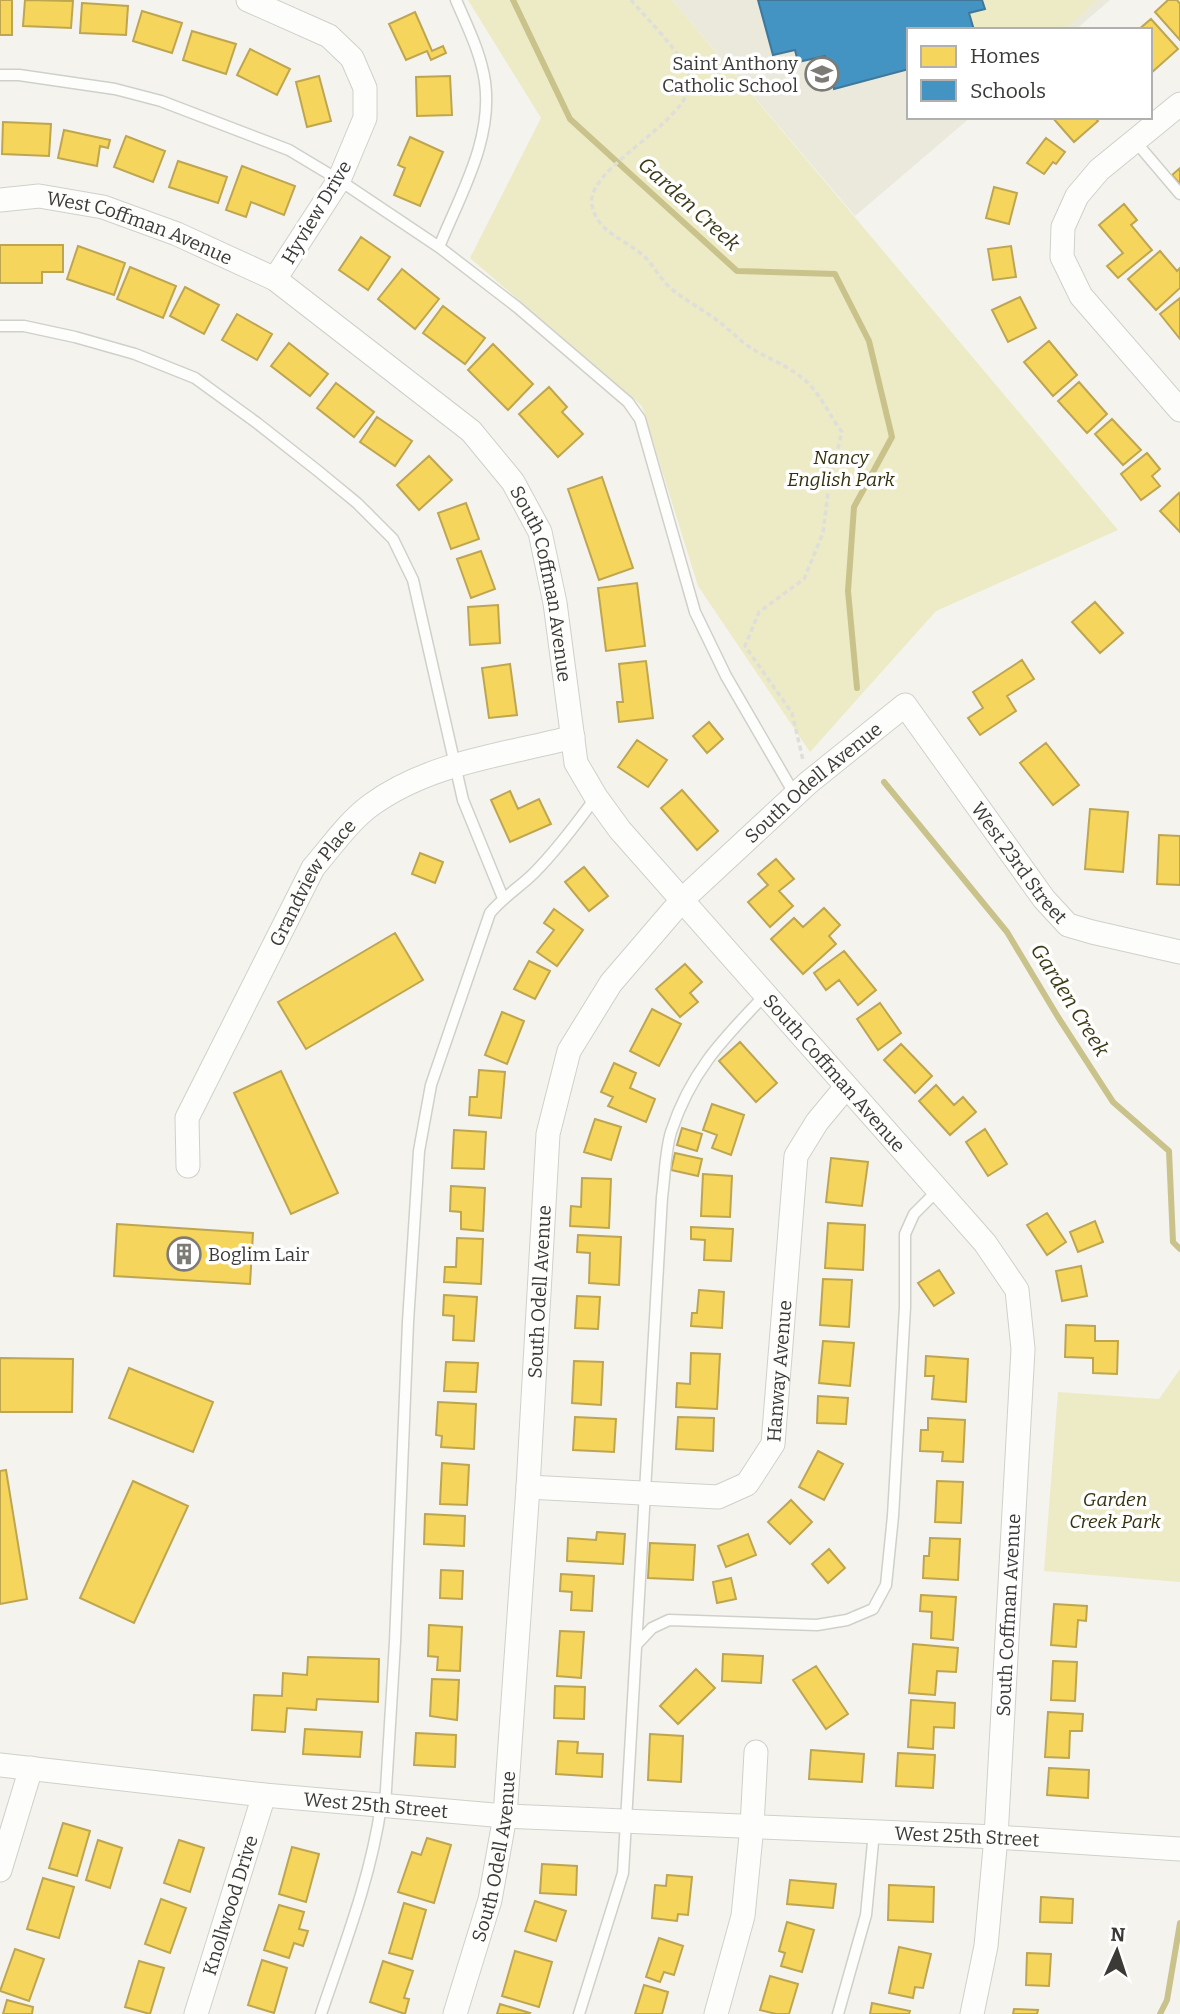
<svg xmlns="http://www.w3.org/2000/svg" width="1180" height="2014" font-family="Bitter,serif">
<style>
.built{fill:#eae9dc}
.green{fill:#edeac6}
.homes{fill:#f6d55c;stroke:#bea651;stroke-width:2}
.schools{fill:#4393c3;stroke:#417899;stroke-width:2}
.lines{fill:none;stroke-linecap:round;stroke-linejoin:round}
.stream{stroke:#c9c38b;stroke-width:6}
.lane-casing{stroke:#d0d0cb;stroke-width:13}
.street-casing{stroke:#d0d0cb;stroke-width:25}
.path{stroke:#dededb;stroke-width:3.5;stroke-dasharray:5 3.5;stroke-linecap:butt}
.lane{stroke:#fdfdfc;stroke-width:10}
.street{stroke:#fdfdfc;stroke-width:23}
.labels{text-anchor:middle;stroke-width:7;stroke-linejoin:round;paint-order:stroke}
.poi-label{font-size:19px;fill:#3b3a36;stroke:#fff;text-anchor:end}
.street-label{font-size:19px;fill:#3b3a36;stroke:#fff}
.park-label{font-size:19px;font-style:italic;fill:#35310f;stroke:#fff}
.water-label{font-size:21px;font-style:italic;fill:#3c3917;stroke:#fff}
</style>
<rect width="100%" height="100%" fill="#f4f3ed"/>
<!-- built -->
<path class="built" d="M672 0H1110L1075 30H909V117H971L855 216Z"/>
<!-- green -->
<path class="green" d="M468 0H672L1118 530 936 611 810 752 698 586 642 406 470 258 541 118Z
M982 0H1098L1064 30H974L969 13 985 9Z
M1180 1369V1582L1044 1571 1058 1392 1159 1399Z"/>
<!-- homes -->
<path class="homes" d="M0 0H12V35H0Z
M25 0 73 1 71 28 23 26Z
M1168 0H1177L1180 4V40L1155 12Z
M82 3 128 6 126 35 80 33Z
M142 11 182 23 172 53 133 41Z
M415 12 432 51 443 46 446 53 431 60 427 51 406 60 389 24Z
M1151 19 1178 49 1150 74V30H1138Z
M192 31 236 44 226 74 183 60Z
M250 49 290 69 277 95 237 75Z
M319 76 331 121 307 127 296 82Z
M450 76 452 115 417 116 416 77Z
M1052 117H1094L1098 121 1074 142Z
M3 122 51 124 49 156 2 154Z
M64 130 110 140 108 148 100 146 97 166 58 158Z
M126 136 165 151 153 182 114 167Z
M410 137 443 152 420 206 394 195 405 168 398 165Z
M1046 138 1065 152 1056 164 1053 162 1044 174 1027 163Z
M178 161 227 177 218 203 169 187Z
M242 166 295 186 284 215 251 202 246 217 226 210Z
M1180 168V184L1172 175Z
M994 187 1017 193 1009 224 986 218Z
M1124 204 1137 220 1131 225 1152 250 1118 278 1107 266 1123 253 1099 225Z
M361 237 390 257 368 290 339 270Z
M0 245H63V272H42V283H0Z
M78 246 125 263 114 295 67 279Z
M1011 246 1016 277 993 280 988 249Z
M1160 251 1177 271 1180 268V288L1156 310 1128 279Z
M130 267 176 286 163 318 117 299Z
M402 269 439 299 415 329 378 299Z
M185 287 219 305 204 334 170 316Z
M1020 297 1036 328 1008 342 992 310Z
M1180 298V339L1160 314Z
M443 306 485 338 465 364 423 333Z
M237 314 272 334 257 360 222 340Z
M1049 341 1077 375 1053 396 1024 362Z
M289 343 328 374 310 396 271 366Z
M493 344 533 384 508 410 468 370Z
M1079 382 1107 414 1087 433 1058 401Z
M336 383 374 412 354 437 317 408Z
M549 387 567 407 562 412 583 434 558 457 519 414Z
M377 417 412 441 395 466 360 442Z
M1112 419 1141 450 1123 465 1095 434Z
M1147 453 1160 469 1152 476 1160 486 1141 500 1121 474Z
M429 456 452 480 419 510 397 485Z
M602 477 633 568 599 580 568 489Z
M1179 493 1180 495V532L1160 511Z
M466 503 479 539 451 549 438 513Z
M481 551 495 589 471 598 457 559Z
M637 583 645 646 606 651 598 588Z
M1095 602 1123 633 1100 653 1072 622Z
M498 605 500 643 470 645 468 607Z
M1022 660 1034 679 1007 696 1016 711 980 735 968 718 983 708 973 692Z
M646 661 653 718 619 722 617 702H623L619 664Z
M510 664 517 715 489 718 482 668Z
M709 722 723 739 707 753 693 736Z
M637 740 667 760 648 787 618 767Z
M1046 743 1079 785 1053 805 1020 763Z
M682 790 718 831 697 850 661 808Z
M510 791 518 809 539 799 551 824 510 842 491 800Z
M1090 809 1128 812 1123 872 1085 869Z
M1159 835 1180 836V885L1157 884Z
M420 853 443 862 435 883 412 874Z
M776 859 794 879 779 891 793 906 770 927 748 902 768 885 758 874Z
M584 867 608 896 589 911 565 882Z
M824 908 840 925 829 936 836 944 803 974 771 939 794 918 803 927Z
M554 909 583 930 557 966 537 952 554 930 544 923Z
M395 933 423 980 306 1049 278 1002Z
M844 951 876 990 858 1005 839 980 826 990 814 973Z
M529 961 550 971 535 999 514 989Z
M685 964 702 982 690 993 698 1002 680 1017 656 989Z
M880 1003 901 1033 878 1050 857 1019Z
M652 1009 681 1024 659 1066 630 1051Z
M502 1012 524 1021 507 1064 485 1055Z
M740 1042 777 1083 756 1102 719 1061Z
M901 1044 932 1076 915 1093 884 1060Z
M614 1063 636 1073 630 1088 655 1099 646 1122 608 1106 613 1097 601 1092Z
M479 1070 505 1072 501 1118 469 1115 470 1097H477Z
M281 1071 338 1193 291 1214 234 1093Z
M936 1085 954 1105 963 1097 976 1112 950 1135 919 1101Z
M712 1104 744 1115 731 1155 712 1148 717 1135 703 1130Z
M595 1119 621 1127 611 1160 584 1152Z
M682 1128 702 1134 697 1151 677 1145Z
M985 1129 1007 1164 988 1176 966 1142Z
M454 1130 486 1132 484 1169 452 1168Z
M675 1153 702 1159 698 1176 671 1170Z
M831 1158 868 1162 862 1206 826 1202Z
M703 1174 732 1176 730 1217 701 1216Z
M582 1178 611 1179 609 1228 570 1226 571 1206 581 1207Z
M451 1186 485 1188 483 1231 461 1229V1212L450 1211Z
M1047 1213 1066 1242 1047 1255 1027 1225Z
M1095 1221 1103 1242 1078 1252 1070 1232Z
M828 1223 865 1225 863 1270 825 1268Z
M117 1224 253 1233 250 1284 114 1276Z
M691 1227 733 1229 731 1261 704 1260 705 1240 691 1239Z
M578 1235 621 1237 619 1285 589 1283 590 1253 577 1252Z
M457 1238 483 1239 481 1284 444 1282 445 1267H456Z
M1081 1266 1087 1296 1062 1301 1056 1271Z
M939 1270 954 1293 934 1306 918 1283Z
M823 1279 852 1280 849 1327 820 1325Z
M699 1290 724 1292 722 1328 691 1326 692 1313H697Z
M444 1295 477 1297 474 1341 453 1340 454 1316 443 1315Z
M577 1296 600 1297 598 1329 575 1328Z
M1066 1325 1095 1326V1341H1118L1117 1374 1093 1373V1358L1065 1357Z
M823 1341 854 1343 850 1386 819 1383Z
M691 1353 720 1354 717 1409 676 1407 677 1383 690 1384Z
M926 1356 968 1359 966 1402 932 1399 934 1376H925Z
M0 1358 73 1359 72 1412H0Z
M574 1361 603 1362 601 1405 572 1403Z
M446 1362 478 1363 476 1392 444 1391Z
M129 1368 213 1402 193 1452 109 1418Z
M818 1396 848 1398 846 1424 817 1423Z
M438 1402 476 1404 474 1449 441 1447 442 1436 436 1435Z
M575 1417 616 1419 614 1452 573 1450Z
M678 1417 714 1418 713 1451 676 1449Z
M928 1418 965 1420 963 1462 942 1461 943 1452 920 1451 921 1430H928Z
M818 1451 843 1464 824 1500 799 1487Z
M442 1463 469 1465 467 1505 440 1504Z
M6 1470 27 1599 0 1604V1471Z
M133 1481 188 1506 134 1623 80 1598Z
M937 1481 963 1482 961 1523 935 1522Z
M791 1500 812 1522 790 1544 768 1522Z
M425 1514 465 1516 464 1546 424 1544Z
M597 1532 625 1534 623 1564 567 1561 568 1538 596 1540Z
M748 1534 756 1555 726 1567 718 1546Z
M930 1538 960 1539 958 1580 923 1578 924 1556H929Z
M650 1543 695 1545 693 1580 648 1578Z
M829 1549 845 1568 828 1583 812 1564Z
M441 1570 463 1571 462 1599 440 1598Z
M561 1574 594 1576 592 1611 571 1610 572 1592 560 1591Z
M731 1578 736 1599 717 1603 713 1582Z
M921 1595 956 1597 953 1640 931 1638 932 1612 920 1611Z
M1054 1604 1087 1606 1086 1621 1078 1620 1076 1647 1051 1645Z
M429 1625 462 1627 460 1671 437 1670 438 1657 428 1656Z
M560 1631 584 1632 581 1678 557 1676Z
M913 1644 958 1648 956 1672 937 1671 935 1695 909 1693Z
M723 1654 763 1656 761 1683 722 1681Z
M308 1657 379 1659 378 1702 317 1699 316 1710 287 1708 285 1732 252 1730 254 1695 282 1696 283 1673 307 1675Z
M1053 1661 1077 1662 1075 1701 1051 1700Z
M816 1666 848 1714 826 1729 793 1680Z
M696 1669 715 1688 678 1724 660 1706Z
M432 1679 459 1680 457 1720 430 1716Z
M555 1686 585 1687 584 1719 554 1718Z
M911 1700 955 1703 954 1728 934 1727 933 1749 908 1747Z
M1048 1712 1083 1714 1082 1731H1070L1069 1758 1045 1757Z
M305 1729 362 1732 360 1757 303 1754Z
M416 1733 456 1735 455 1767 414 1765Z
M650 1734 683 1736 681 1782 648 1780Z
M558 1741 578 1742 577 1753 603 1754 602 1777 556 1774Z
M811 1750 864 1754 862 1782 809 1779Z
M898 1753 935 1755 933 1788 896 1786Z
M1049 1768 1089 1770 1088 1798 1047 1795Z
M63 1823 90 1831 77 1876 49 1868Z
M427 1838 451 1845 434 1903 398 1892 412 1852 421 1855Z
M98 1840 122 1848 110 1888 86 1880Z
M179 1840 204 1848 190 1892 164 1883Z
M292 1847 319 1854 306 1902 279 1894Z
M542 1864 577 1866 576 1895 540 1893Z
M667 1875 692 1877 688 1915 678 1914 677 1921 652 1918 655 1885 666 1886Z
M43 1878 74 1887 59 1938 27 1929Z
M790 1880 836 1884 833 1908 787 1904Z
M889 1885 934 1887 933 1922 888 1920Z
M1041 1897 1073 1899 1072 1923 1040 1922Z
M161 1899 186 1908 170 1953 145 1944Z
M535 1901 566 1911 556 1941 525 1931Z
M404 1903 426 1910 412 1959 389 1953Z
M279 1905 304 1912 299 1929 308 1931 303 1946 294 1943 289 1958 264 1950Z
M787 1922 814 1930 802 1972 781 1966 785 1953 779 1951Z
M659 1938 683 1946 674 1975 664 1972 660 1982 646 1977Z
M899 1947 931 1954 923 1988 915 1987 913 1998 889 1993Z
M15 1949 44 1959 29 2001 0 1991Z
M515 1951 552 1962 539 2007 502 1996Z
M1027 1953 1051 1954 1049 1986 1026 1985Z
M262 1960 287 1968 274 2013 248 2005Z
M139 1961 164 1968 150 2014 125 2007Z
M383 1961 413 1971 404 1998 409 1999 405 2014 370 2002Z
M770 1976 798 1984 789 2014H776L760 2010Z
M644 1985 668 1992 662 2014H635Z
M7 2000 33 2007 32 2014H3Z
M872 2003 910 2011 909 2014H870Z
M500 2004 530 2013 529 2014H497Z
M1014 2009 1038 2010 1037 2014H1013Z"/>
<!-- schools -->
<path class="schools" d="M758 0H982L985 9 969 13 974 30H909V69L834 89 825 56 798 62 795 50 773 55Z"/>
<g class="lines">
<!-- stream -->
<path class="stream" d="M513 0 570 119 737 271 835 274 869 341 892 437 854 507 848 591 857 688
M884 782 1007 932 1058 1017 1113 1102 1169 1151 1173 1242 1180 1249
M1160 2014 1167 2000 1180 1923"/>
<defs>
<path id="lane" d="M0 75H19L115 89 161 101 289 150 339 180 439 247 517 307 628 402 640 419 695 612 726 676 795 795
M1135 141 1180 194
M439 247C460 195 493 140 485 82 481 53 467 26 456 0
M0 326H24L75 337 135 354 195 378 257 423 318 471 357 503 393 539 413 580 463 800 503 898
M637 1644 652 1628 669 1620 817 1625 847 1620 873 1609 886 1585 893 1516 905 1307V1234L914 1214 938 1190
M385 1806 395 1642 408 1322 419 1151 431 1085 490 913C503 897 520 887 534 873 557 850 577 823 596 797
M321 2014C344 1946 371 1877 381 1806
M579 2014 623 1873 662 1197C665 1176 665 1152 671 1132 691 1071 723 1039 766 994
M838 2014 866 1915 874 1832"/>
<g id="street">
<path d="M248 0 329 36 352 58 365 88V118L339 180 275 279"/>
<path d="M1180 104 1099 170 1077 196 1063 227 1062 257 1081 296 1180 410"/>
<path id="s1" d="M0 200 39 196 103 207 177 234 275 279 471 431 513 482 540 532 555 603 576 763 596 797 620 830 985 1243 1017 1290 1023 1349 996 1837 986 1946 972 2014"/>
<path id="s2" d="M188 1166 187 1118 313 868C331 847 349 821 371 805 430 762 505 755 573 737"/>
<path id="s3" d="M528 1487 718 1497 747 1484 773 1444 796 1156 817 1122 846 1087"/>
<path id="s4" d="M0 1765 264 1795 505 1816 996 1837 1180 1849"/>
<path d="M0 1870 31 1768"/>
<path id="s5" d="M196 2014 264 1795"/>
<path id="s6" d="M455 2014 490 1900 505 1816 528 1487 548 1134 569 1051 611 983 683 899 808 783 905 705 1044 899 1068 925 1092 932 1180 952"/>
<path d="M716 2014 743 1916 752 1826 756 1752"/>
</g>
</defs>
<!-- lane casing -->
<use href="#lane" class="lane-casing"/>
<!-- street casing -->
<use href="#street" class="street-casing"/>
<!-- path -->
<path class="path" d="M631 0C647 19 682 53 689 75 702 117 584 166 592 205 597 231 621 238 639 252 653 262 660 281 674 291 688 302 704 310 718 321 729 329 739 340 751 348 767 358 786 365 801 377 820 391 828 414 842 432L829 484 823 533 804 579 759 612 745 646 792 713 803 760"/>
<!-- lane -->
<use href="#lane" class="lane"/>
<!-- street -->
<use href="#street" class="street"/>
</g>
<!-- icons -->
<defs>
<symbol id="school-ring" viewBox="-11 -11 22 22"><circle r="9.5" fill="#fff" stroke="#7c7b76" stroke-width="1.5"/><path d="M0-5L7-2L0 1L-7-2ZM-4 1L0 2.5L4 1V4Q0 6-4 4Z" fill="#7c7b76"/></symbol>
<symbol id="building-ring" viewBox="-11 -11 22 22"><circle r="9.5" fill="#fff" stroke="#7c7b76" stroke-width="1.5"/><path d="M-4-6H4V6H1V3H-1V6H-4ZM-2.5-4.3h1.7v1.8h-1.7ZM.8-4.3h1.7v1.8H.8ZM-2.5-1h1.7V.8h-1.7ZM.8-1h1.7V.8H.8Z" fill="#7c7b76"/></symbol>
</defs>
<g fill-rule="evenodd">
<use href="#school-ring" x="803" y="55" width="38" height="38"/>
<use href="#building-ring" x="165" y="1235" width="38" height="38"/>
</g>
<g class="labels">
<!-- poi labels -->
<g class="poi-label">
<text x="798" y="70">Saint Anthony<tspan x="798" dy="22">Catholic School</tspan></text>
<text x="208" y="1261" text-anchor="start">Boglim Lair</text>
</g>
<!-- street labels -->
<g class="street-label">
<text transform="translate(316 212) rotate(-59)" y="7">Hyview Drive</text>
<text dy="7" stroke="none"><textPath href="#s1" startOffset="145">West Coffman Avenue</textPath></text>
<text dy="7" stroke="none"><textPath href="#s1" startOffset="712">South Coffman Avenue</textPath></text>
<text dy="7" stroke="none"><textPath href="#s6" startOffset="1339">South Odell Avenue</textPath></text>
<text dy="7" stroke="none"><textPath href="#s6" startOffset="1654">West 23rd Street</textPath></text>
<text dy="7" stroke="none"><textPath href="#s2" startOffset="315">Grandview Place</textPath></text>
<text dy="7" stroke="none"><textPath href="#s1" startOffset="1300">South Coffman Avenue</textPath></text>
<text dy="7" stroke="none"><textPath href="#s6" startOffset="730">South Odell Avenue</textPath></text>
<text dy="7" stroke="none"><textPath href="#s3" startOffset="343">Hanway Avenue</textPath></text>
<text transform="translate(1008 1615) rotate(-87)" y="7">South Coffman Avenue</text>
<text dy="7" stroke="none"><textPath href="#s4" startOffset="378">West 25th Street</textPath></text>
<text dy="7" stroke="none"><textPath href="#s4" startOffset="970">West 25th Street</textPath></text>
<text dy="7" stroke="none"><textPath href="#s6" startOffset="163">South Odell Avenue</textPath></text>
<text dy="7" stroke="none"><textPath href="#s5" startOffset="114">Knollwood Drive</textPath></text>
</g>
<!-- park labels -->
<g class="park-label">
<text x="841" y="464">Nancy<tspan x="841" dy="22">English Park</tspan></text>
<text x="1115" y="1506">Garden<tspan x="1115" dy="22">Creek Park</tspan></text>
</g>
<!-- water labels -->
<g class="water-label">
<text transform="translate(689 204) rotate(42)" y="7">Garden Creek</text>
<text transform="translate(1070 1000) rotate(58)" y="7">Garden Creek</text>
</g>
</g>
<!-- legend -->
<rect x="907" y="28" width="245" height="91" fill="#ffffff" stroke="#b1b0af" stroke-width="2"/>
<rect x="921" y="46" width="35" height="21" fill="#f6d55c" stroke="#b1b0af" stroke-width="2"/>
<text x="970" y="63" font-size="21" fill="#3b3a36">Homes</text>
<rect x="921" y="80" width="35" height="21" fill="#4393c3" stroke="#b1b0af" stroke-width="2"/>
<text x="970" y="98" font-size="21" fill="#3b3a36">Schools</text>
<!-- north arrow -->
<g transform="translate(1117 1951) rotate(3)" stroke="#ffffff" stroke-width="5" paint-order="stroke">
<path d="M0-5L12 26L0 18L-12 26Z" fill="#3b3a36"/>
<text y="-10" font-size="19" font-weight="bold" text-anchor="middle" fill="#3b3a36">N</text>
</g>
</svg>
